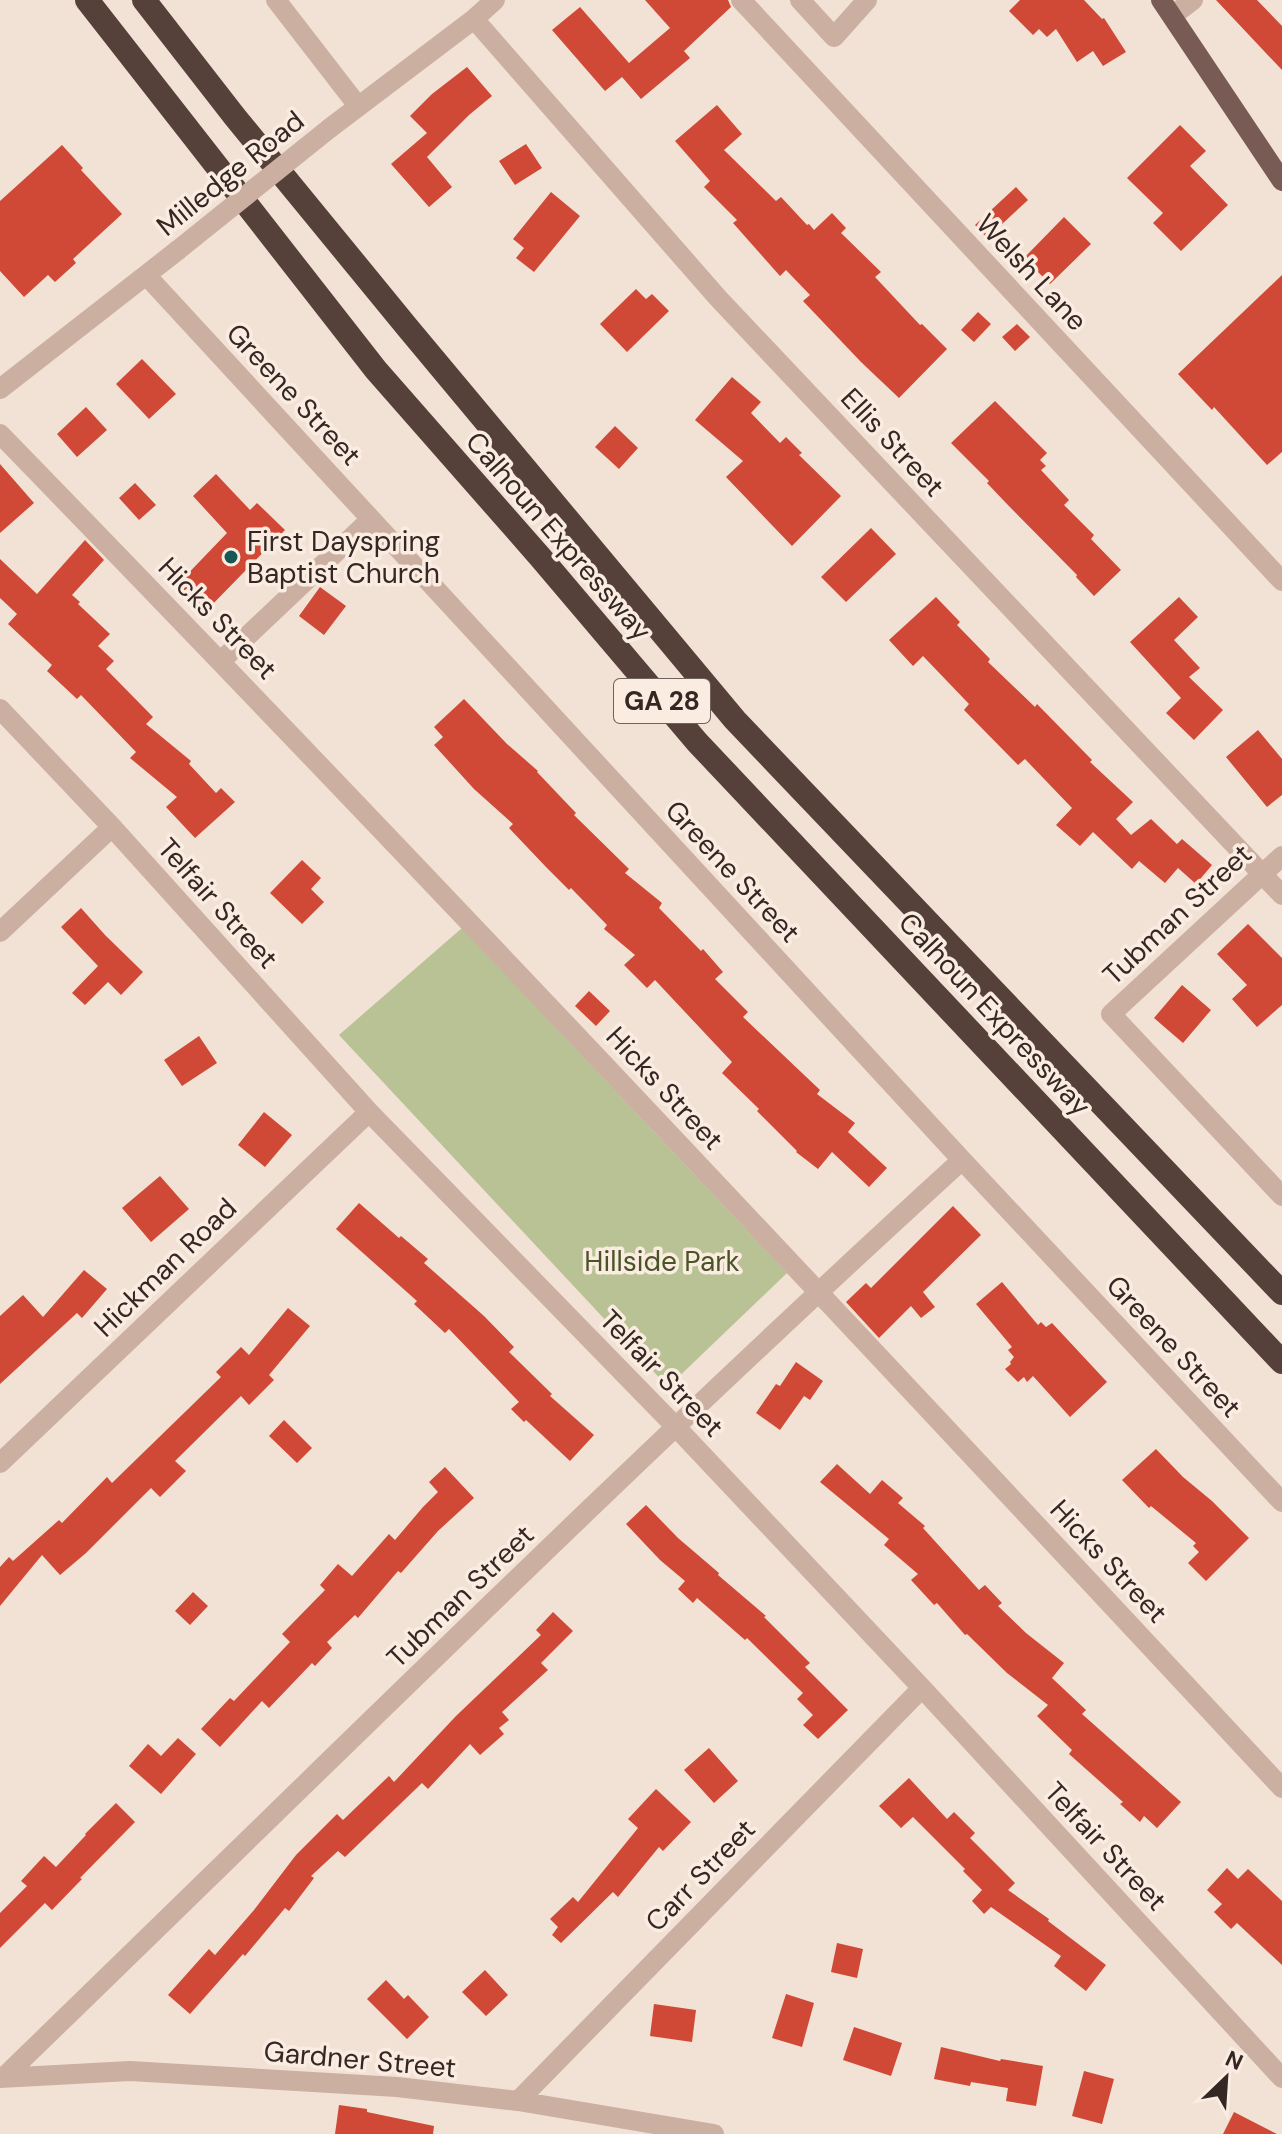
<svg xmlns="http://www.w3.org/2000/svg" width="1282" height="2134" font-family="'DM Sans',sans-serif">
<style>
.green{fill:#b8c295}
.building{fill:#cf4936}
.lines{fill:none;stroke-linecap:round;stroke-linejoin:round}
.minor{stroke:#cbafa1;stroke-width:20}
.major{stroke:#775b54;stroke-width:20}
.highway{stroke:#56403a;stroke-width:24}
.minor-bridge{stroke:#cbafa1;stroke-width:20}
.poi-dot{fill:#175854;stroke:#faece1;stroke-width:3}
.labels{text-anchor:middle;stroke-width:7;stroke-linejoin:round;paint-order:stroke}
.shield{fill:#faece1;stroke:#6f625d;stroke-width:2}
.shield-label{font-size:26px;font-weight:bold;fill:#342724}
.street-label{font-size:28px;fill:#342724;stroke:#faece1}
.poi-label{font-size:28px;fill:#342724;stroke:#faece1;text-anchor:start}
.park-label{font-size:28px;fill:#495426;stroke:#faece1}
</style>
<rect width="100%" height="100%" fill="#f2e1d5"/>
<!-- green -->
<path class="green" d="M462 928 787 1273 668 1387 339 1035Z"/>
<!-- building -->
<path class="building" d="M645 0H728L731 7 684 51 690 58 641 99 622 77 605 91 552 30 580 7 629 63 670 28Z
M1020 0H1084L1102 19 1104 18 1126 52 1103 66 1093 51 1077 62 1056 29 1047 37 1039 29 1033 35 1009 11Z
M1216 0H1257L1282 26V70Z
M467 67 492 96 469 115 427 157 452 187 429 207 391 164 427 133 410 116 432 94Z
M717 105 742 134 724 150 776 201 781 197 807 225 809 224 814 230 832 213 846 228 841 233 881 272 875 277 920 325 922 324 947 349 899 398 861 362 803 301 810 295 786 270 780 276 733 223 737 220 704 187 710 181 675 141Z
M1180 125 1206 151 1190 166 1228 205 1181 251 1153 223 1163 213 1127 178Z
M526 144 542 168 515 185 499 161Z
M62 145 83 168 81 170 122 214 73 259 76 263 55 282 48 275 24 297 0 271V201Z
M1016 187 1028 200 987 238 975 225Z
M551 192 580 216 534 272 516 258 524 248 513 239Z
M1064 217 1091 244 1050 284 1024 258Z
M1282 275V452L1267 465 1214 407 1212 410 1178 374Z
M636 289 646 299 652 294 669 311 627 352 600 324Z
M978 312 991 324 974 342 961 330Z
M1017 324 1030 337 1015 351 1002 337Z
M142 359 176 394 149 419 116 384Z
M732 377 761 402 751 413 780 443 786 437 802 453 799 455 841 496 792 546 726 477 743 461 695 420Z
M995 401 1047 453 1040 460 1046 466 1041 470 1069 500 1064 505 1094 535 1091 539 1121 570 1094 596 1076 577 1077 575 1006 503 987 483 989 481 951 443Z
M86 407 107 430 77 457 57 434Z
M615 426 638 448 619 469 595 447Z
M0 464 34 503 0 533Z
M216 474 250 510 257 503 285 530 206 611 178 584 227 533 193 496Z
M135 483 156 505 139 520 119 498Z
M871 528 896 554 846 602 821 577Z
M85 540 104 560 72 595 80 602 78 604 110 634 98 646 114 661 106 669 153 717 146 724 191 761 189 764 216 793 221 788 235 802 195 838 166 807 177 797 130 758 136 752 81 695 77 699 47 671 52 665 8 624 17 614 0 598V559L37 594Z
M320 587 346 606 324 635 299 616Z
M936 597 960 622 957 625 990 659 988 662 1035 707 1037 704 1092 760 1090 762 1133 802 1116 819 1131 835 1151 819 1177 844 1182 839 1212 865 1196 884 1178 868 1165 883 1139 861 1132 869 1093 832 1080 846 1056 825 1072 808 1025 759 1018 765 964 710 969 704 923 656 913 666 889 640Z
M1179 597 1198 617 1174 640 1200 668 1189 677 1223 710 1194 740 1166 713 1181 698 1130 642Z
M464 699 507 744 538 771 537 772 576 813 574 815 629 869 625 873 662 903 659 908 701 951 703 949 723 972 715 979 748 1012 743 1017 820 1090 817 1094 855 1123 848 1132 887 1168 869 1187 832 1152 818 1169 796 1152 797 1151 757 1111 759 1109 722 1073 732 1062 655 980 647 988 624 965 635 955 604 929 607 925 571 888 569 890 546 867 509 828 513 824 474 789 434 745 443 737 434 727Z
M1258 730 1282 759V795L1267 807 1226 757Z
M302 860 321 878 311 889 324 902 302 924 270 893Z
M81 908 105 935 143 972 121 995 108 982 85 1005 72 993 98 966 61 927Z
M1248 924 1282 958V1005L1257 1027 1232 999 1247 985 1217 954Z
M1182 985 1211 1010 1183 1043 1154 1018Z
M589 991 610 1011 596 1026 575 1006Z
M199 1036 217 1063 182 1086 164 1060Z
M264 1112 292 1135 265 1167 238 1145Z
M160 1176 189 1209 151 1242 122 1208Z
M359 1203 399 1238 401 1236 428 1259 424 1263 484 1316 514 1347 509 1352 552 1394 550 1396 594 1435 570 1461 526 1420 524 1422 511 1409 519 1402 449 1329 445 1333 414 1304 417 1301 336 1229Z
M953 1206 981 1235 923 1292 935 1307 921 1318 911 1306 879 1338 846 1302 866 1283 871 1288Z
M84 1270 107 1289 82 1318 77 1313 0 1384V1316L23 1295 43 1317Z
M1002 1282 1038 1325 1041 1322 1046 1327 1052 1323 1107 1382 1070 1417 1033 1376 1027 1382 1024 1377 1018 1382 1005 1369 1011 1364 1010 1362 1014 1357 1008 1350 1012 1347 976 1304Z
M288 1308 310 1326 269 1375 274 1380 249 1405 241 1396 175 1461 186 1471 160 1497 151 1488 86 1553 60 1575 42 1555 0 1606V1567L9 1557 13 1561 59 1520 62 1523 107 1477 112 1483 221 1377 216 1372 241 1347 249 1355Z
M796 1362 823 1381 810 1400 804 1396 780 1430 756 1413 776 1384 780 1386Z
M284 1420 312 1448 297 1463 269 1436Z
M1156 1449 1183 1477 1212 1501 1249 1538 1206 1581 1188 1563 1199 1552 1193 1546 1196 1543 1151 1506 1149 1508 1122 1480Z
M837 1464 870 1494 882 1480 903 1498 898 1503 925 1526 923 1528 979 1590 985 1585 1002 1603 998 1606 1026 1633 1064 1663 1052 1678 1086 1710 1082 1714 1181 1802 1157 1828 1144 1816 1140 1822 1120 1804 1123 1802 1069 1754 1072 1750 1037 1716 1048 1705 1007 1673 967 1634 965 1635 937 1603 934 1605 911 1580 918 1574 884 1545 889 1539 820 1482Z
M445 1467 474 1498 438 1531 401 1573 398 1571 358 1618 355 1615 327 1642 332 1648 315 1666 312 1663 269 1708 262 1701 220 1747 201 1729 230 1698 234 1701 290 1642 282 1634 325 1590 320 1585 338 1564 352 1576 389 1534 395 1540 423 1507 438 1492 429 1482Z
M646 1505 678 1538 719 1573 718 1575 766 1616 764 1617 810 1663 805 1667 848 1710 818 1739 803 1725 813 1715 797 1699 803 1693 747 1638 745 1640 697 1598 693 1603 678 1589 685 1581 660 1560 626 1524Z
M193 1592 208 1606 190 1625 175 1611Z
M553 1612 573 1631 541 1663 548 1670 502 1712 509 1720 499 1728 504 1734 480 1755 470 1744 428 1789 422 1783 345 1857 338 1851 311 1876 314 1878 289 1911 285 1908 245 1956 243 1954 190 2014 168 1995 209 1949 215 1955 254 1910 296 1855 337 1814 343 1820 389 1776 394 1782 456 1716 541 1635 536 1630Z
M178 1738 196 1754 161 1794 129 1766 148 1744 161 1756Z
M709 1748 738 1781 714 1803 684 1770Z
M909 1778 947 1819 954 1812 975 1833 970 1838 1015 1883 1008 1890 1049 1919 1048 1921 1106 1965 1086 1991 1054 1966 1061 1956 991 1907 984 1914 972 1901 982 1890 963 1871 965 1869 913 1817 901 1828 879 1806Z
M656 1789 691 1822 663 1851 659 1847 618 1897 613 1892 561 1943 552 1935 558 1927 550 1919 573 1897 578 1902 638 1828 628 1819Z
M116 1803 135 1822 80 1878 82 1879 52 1910 45 1903 0 1948V1913L27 1886 21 1881 44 1856 56 1867 86 1835 85 1834Z
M1227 1868 1238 1879 1248 1869 1282 1901V1965L1237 1923 1231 1929 1214 1912 1222 1904 1207 1890Z
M837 1943 863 1949 857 1978 831 1972Z
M485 1970 508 1995 486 2016 462 1992Z
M386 1980 404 1999 408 1995 429 2017 407 2039 367 1999Z
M786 1994 814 2003 802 2047 772 2038Z
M654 2004 696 2010 692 2042 650 2036Z
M854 2027 902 2043 891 2076 843 2060Z
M941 2047 1000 2061 1001 2059 1043 2066 1036 2106 1006 2101 1008 2088 971 2082 970 2086 934 2079Z
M1084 2071 1114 2079 1102 2124 1072 2116Z
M339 2105 367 2109V2112L434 2126 433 2134H335Z
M1234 2112 1277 2134H1223Z"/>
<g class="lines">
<!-- minor -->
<path class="minor" d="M276 0 358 106
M741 0 1282 581
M800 0 834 37 867 0
M1172 16 1193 0
M474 19 718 298 1282 895
M330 128 474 19 495 0
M146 275 962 1160 1282 1502
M0 389 178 250
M0 434C433 879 858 1333 1282 1788
M221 661 371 519
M0 709 112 827 369 1112 675 1426 922 1688 1282 2078
M1282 856 1111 1014 1282 1196
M0 932 112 827
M0 1463 369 1112
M0 2078 130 2071 397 2087 518 2101 714 2134
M3 2078C321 1770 635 1458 962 1160
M518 2101 922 1688"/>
<!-- major -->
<path class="major" d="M1161 0 1282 181"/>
<!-- highway -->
<path class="highway" d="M87 0 376 370 541 558 697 742 1282 1362
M144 0 235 117 407 327 735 720 1282 1293"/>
<!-- minor-bridge -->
<path class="minor-bridge" d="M178 250 330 128"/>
</g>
<!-- markers -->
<circle class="poi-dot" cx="231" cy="557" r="8"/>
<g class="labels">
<!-- shield labels -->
<rect class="shield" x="614" y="679" width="96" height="44" rx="6"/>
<g class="shield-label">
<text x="662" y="710">GA 28</text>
</g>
<!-- street labels -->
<g class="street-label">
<text transform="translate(230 173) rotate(-39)" y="10">Milledge Road</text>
<text transform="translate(1032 272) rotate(47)" y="10">Welsh Lane</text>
<text transform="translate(294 394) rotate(47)" y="10">Greene Street</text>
<text transform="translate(893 442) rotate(47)" y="10">Ellis Street</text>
<text transform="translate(559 536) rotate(49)" y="10">Calhoun Expressway</text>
<text transform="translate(218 618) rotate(46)" y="10">Hicks Street</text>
<text transform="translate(733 871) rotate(47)" y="10">Greene Street</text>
<text transform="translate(218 903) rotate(48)" y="10">Telfair Street</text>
<text transform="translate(1177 914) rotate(-43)" y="10">Tubman Street</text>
<text transform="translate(995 1014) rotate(47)" y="10">Calhoun Expressway</text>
<text transform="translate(665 1088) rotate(47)" y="10">Hicks Street</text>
<text transform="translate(165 1267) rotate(-44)" y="10">Hickman Road</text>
<text transform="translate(1174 1346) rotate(47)" y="10">Greene Street</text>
<text transform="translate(662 1373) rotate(46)" y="10">Telfair Street</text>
<text transform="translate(1109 1561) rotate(47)" y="10">Hicks Street</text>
<text transform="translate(460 1596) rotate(-44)" y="10">Tubman Street</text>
<text transform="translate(1106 1846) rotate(47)" y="10">Telfair Street</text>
<text transform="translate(700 1875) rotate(-46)" y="10">Carr Street</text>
<text transform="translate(360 2059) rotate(5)" y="10">Gardner Street</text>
</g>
<!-- poi labels -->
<g class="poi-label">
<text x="247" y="551">First Dayspring<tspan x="247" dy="32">Baptist Church</tspan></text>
</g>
<!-- park labels -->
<g class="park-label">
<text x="662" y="1271">Hillside Park</text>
</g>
</g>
<!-- north arrow -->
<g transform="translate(1226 2078) rotate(25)" stroke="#faece1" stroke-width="6" paint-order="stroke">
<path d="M0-6L14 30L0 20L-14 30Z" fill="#342724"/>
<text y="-12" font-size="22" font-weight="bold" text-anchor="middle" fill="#342724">N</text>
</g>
</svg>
